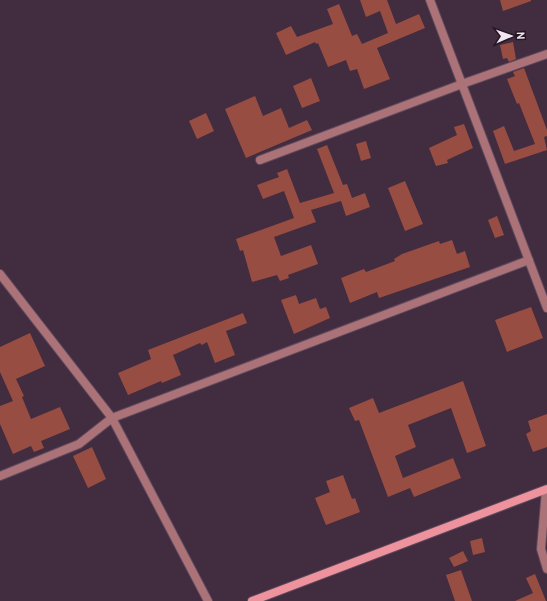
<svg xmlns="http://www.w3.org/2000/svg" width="547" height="601" font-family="Overpass,sans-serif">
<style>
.building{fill:#984d42}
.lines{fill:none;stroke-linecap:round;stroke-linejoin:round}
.street-casing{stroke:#5e495c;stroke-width:10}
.secondary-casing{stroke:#5e495c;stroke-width:10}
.street{stroke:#ab7278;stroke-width:8}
.secondary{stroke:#ee939e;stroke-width:8}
</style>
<rect width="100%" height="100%" fill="#422c40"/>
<!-- building -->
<path class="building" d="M360 0H387L396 24 419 14 425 28 377 48 390 79 364 89 357 69 350 71 346 60 328 67 318 43 316 44 315 42 286 55 276 33 291 26 297 37 333 24 327 9 339 4 352 36 357 34 362 44 388 33 380 11 366 17Z
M500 0H531V1L503 11Z
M513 42 516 59 509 62 507 58 503 59 500 45Z
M524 68 547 130V136L544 137 547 150 505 164 493 131 504 126 514 151 535 144 519 103 517 104 507 79 515 76 513 72Z
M311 78 320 101 302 108 293 86Z
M255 96 263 116 281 108 289 128 307 120 312 130 246 158 225 109Z
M206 113 214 131 197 139 189 121Z
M464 124 473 148 447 160 448 163 436 166 429 148 457 135 454 127Z
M366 141 371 158 361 161 356 144Z
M327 145 343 185 347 184 352 198 365 193 370 207 346 216 341 201 311 210 316 222 274 237 281 256 311 245 318 264 288 275 289 278 280 281 277 275 252 282 243 250 240 251 236 239 294 218 284 191 263 199 257 185 279 177 277 173 287 169 300 203 334 193 317 149Z
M405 181 423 224 405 231 388 188Z
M497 216 504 235 495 238 488 220Z
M452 240 457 254 465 251 470 267 379 298 377 292 350 303 341 278 364 269 366 272 395 261 394 259 402 254 439 241 440 244Z
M296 295 299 304 316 298 320 309 326 307 330 318 294 334 281 300Z
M531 307 543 338 507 352 495 320Z
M243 313 247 323 226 331 235 355 215 363 207 342 202 345 200 343 173 355 181 375 162 383 161 381 128 395 118 373 151 359 148 350Z
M30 333 45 366 16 379 24 396 22 397 31 419 60 407 70 429 41 441 44 448 34 452 31 446 13 454 0 424V406L13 401 0 372V347Z
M463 381 486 446 467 453 451 408 408 425 416 447 395 456 403 478 453 458 461 478 414 497 410 488 388 497 359 420 355 421 349 408 373 398 379 413Z
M547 414V447L533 452 526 434 531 431 528 421Z
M92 447 106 479 88 488 73 456Z
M343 475 352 499 355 498 360 512 326 525 315 498 330 492 326 481Z
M482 538 485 552 473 555 470 541Z
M463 551 468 561 454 567 449 558Z
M461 570 472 601H455L446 575Z
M535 574 546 601H515L533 593 526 578Z"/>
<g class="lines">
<defs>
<path id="street" d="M430 0 547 308
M260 160 462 84 547 54
M0 274 112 418 208 601
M0 476 79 444 112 418 529 260
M546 490 541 549 547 569"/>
<path id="secondary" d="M252 601 547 489"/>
</defs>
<!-- street casing -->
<use href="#street" class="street-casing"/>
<!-- secondary casing -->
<use href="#secondary" class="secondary-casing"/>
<!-- street -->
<use href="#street" class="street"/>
<!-- secondary -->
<use href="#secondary" class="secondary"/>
</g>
<!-- north arrow -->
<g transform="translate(511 36) rotate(88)" stroke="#231822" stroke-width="3" paint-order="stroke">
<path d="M0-3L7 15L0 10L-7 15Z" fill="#f2e4f1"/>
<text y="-6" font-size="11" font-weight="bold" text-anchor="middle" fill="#f2e4f1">N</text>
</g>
</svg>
